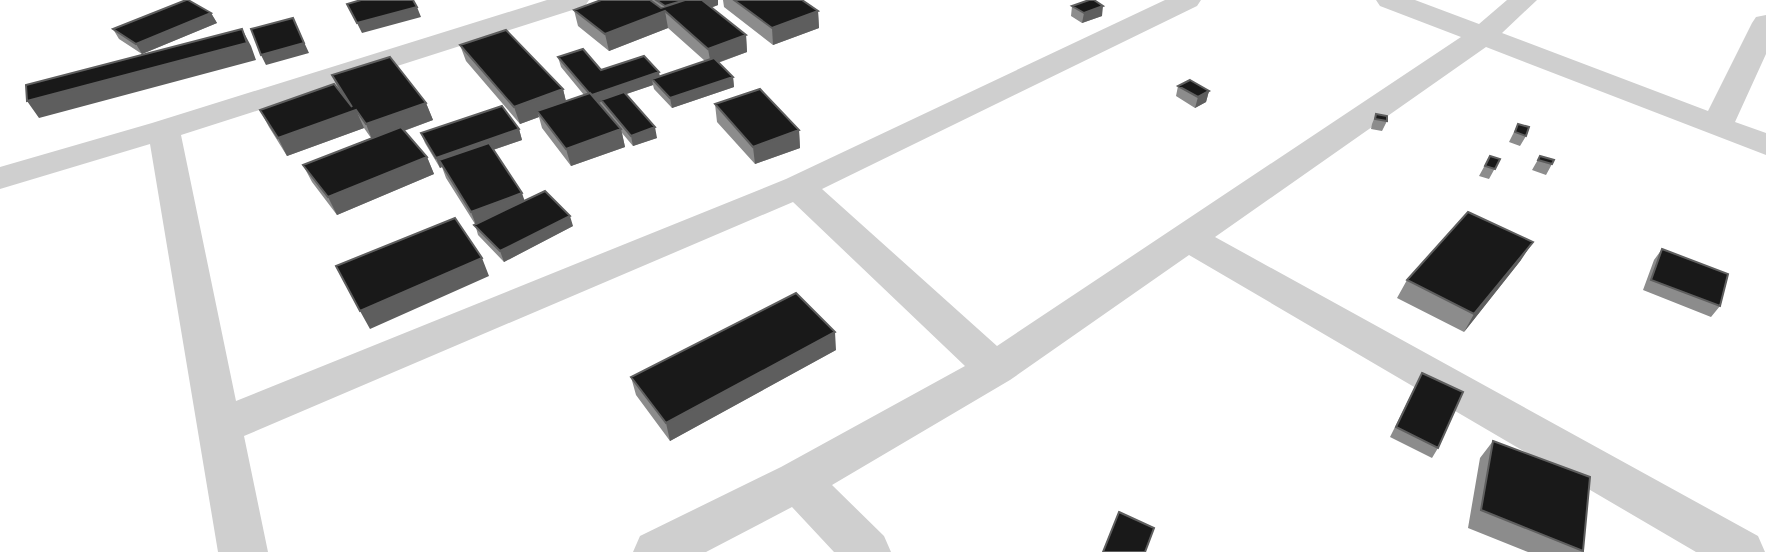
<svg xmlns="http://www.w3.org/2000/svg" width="1766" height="552" font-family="Rubik,sans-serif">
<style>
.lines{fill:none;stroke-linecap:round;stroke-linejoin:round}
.minor{fill:#cfcfcf;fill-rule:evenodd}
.wall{fill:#8c8c8c}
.shaded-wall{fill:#5e5e5e}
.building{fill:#191919;stroke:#5e5e5e;stroke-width:2}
</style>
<rect width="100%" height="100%" fill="#fff"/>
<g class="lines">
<!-- minor -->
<path class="minor" d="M547 0H589L585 6 181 135 236 401 786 179 1165 0H1201L1197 6 822 189 997 346 1461 37 1380 6 1376 0H1415L1479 24 1507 0H1537L1502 33 1708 111 1752 23 1756 17 1766 15V54L1735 122 1766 133V155L1486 47 1215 237 1758 536 1765 552H1696L1189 255 1010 380 832 485 884 536 891 552H834L792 507 706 552H633L640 536 781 467 965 366 793 202 244 436 268 552H218L150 144 0 189V167L152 123Z"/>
</g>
<!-- wall -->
<path class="wall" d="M601 0H718V5L711 8 746 35 747 52 718 63 733 77 734 87 672 108 654 89 653 85 626 94 657 138 633 146 622 133 625 147 571 166 542 128 539 117 520 124 466 61 460 45 563 89 566 101 584 95 561 67 558 57 601 70 660 76 705 61 668 28 609 51 578 26 574 10Z
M723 0H802L818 11 819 28 773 45 724 7Z
M1072 6 1102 16 1082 23 1071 16Z
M211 13 217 23 142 54 119 39 113 29Z
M332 75 426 103 433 120 404 131 427 157 434 174 337 215 312 182 303 165 371 138 364 128 287 156 269 127 260 110 338 89Z
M1178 86 1209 91 1206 102 1195 108 1176 96Z
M715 104 799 130 800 148 755 164 717 122Z
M1376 114 1387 121 1382 131 1371 129 1372 124Z
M1518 124 1526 136 1520 146 1509 142Z
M519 129 522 140 493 150 525 201 573 226 504 262 478 235 475 224 446 178 442 167 440 168 425 143 421 133Z
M1490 156 1500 159 1489 179 1479 176Z
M1540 156 1552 164 1546 175 1532 170Z
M1662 249 1720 306 1711 317 1643 290 1654 260Z
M1521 260 1464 332 1397 298 1407 280Z
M836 350 670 441 636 395 631 377Z
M1422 373 1438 448 1432 458 1390 437Z
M1493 441 1583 551 1582 552H1528L1468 528 1480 458Z"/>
<!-- shaded-wall -->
<path class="shaded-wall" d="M704 0H718V5L675 20Z
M1103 6 1102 16 1082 23 1084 13Z
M417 7 421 17 362 33 357 23Z
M665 11 668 28 609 51 605 34Z
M818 11 819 28 773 45 772 28Z
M211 13 217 23 142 54 136 44Z
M293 18 309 53 266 65 261 55Z
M242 29 251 46 256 60 39 118 27 101Z
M746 35 747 52 711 65 708 49Z
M659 72 661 82 652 79 653 85 603 102 601 100V102L593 105 590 95Z
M733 77 734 87 672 108 670 98Z
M563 89 567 106 537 111 539 117 520 124 514 107Z
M1209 91 1206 102 1195 108 1198 97Z
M426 103 433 120 373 142 366 124Z
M356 110 364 128 287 156 278 138Z
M655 127 657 138 633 146 631 136Z
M519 129 522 140 443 167 439 160 442 167 440 168 436 158Z
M621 129 625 147 571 166 566 149Z
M799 130 800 148 755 164 753 147Z
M427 157 434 174 337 215 328 197Z
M522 193 528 211 478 230 471 212Z
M570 216 573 226 504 262 500 251Z
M1533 242 1521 260 1464 332 1474 314Z
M482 258 489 276 370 329 360 311Z
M835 332 836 350 670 441 666 423Z"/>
<!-- building -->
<path class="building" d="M186 0H188L211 13 136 44 113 29Z
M361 0H413L417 7 357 23 347 4Z
M601 0H650L661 8 685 0H702L746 35 708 49 665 11 605 34 574 10Z
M656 0H685L665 6Z
M734 0H802L818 11 772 28Z
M1089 0H1094L1103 6 1084 13 1072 6Z
M293 18 304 43 261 55 251 29Z
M242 29 247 43 27 101 26 85Z
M506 30 563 89 514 107 460 45Z
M583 49 601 70 644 56 659 72 592 95 590 93H589L558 57Z
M390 57 426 103 366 124 356 110 278 138 260 110 334 84 352 107 332 75Z
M714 58 733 77 670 98 652 79Z
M1190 80 1209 91 1198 97 1178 86Z
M760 89 799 130 753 147 715 104Z
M624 92 655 127 631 136 601 100Z
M590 93 621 129 566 149 537 111Z
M502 106 519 129 436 158 421 133Z
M1376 114 1387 116V121L1375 119Z
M1518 124 1529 127 1526 136 1515 132Z
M401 127 427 157 328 197 303 165Z
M489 143 522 193 471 212 439 160Z
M1490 156 1500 159 1495 169 1485 166Z
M1540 156 1554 160 1552 164 1538 160Z
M545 191 570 216 500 251 474 225Z
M1468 212 1533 242 1474 314 1407 280Z
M455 218 482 258 360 311 336 266Z
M1662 249 1728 274 1720 306 1651 280Z
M796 293 835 332 666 423 631 377Z
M1422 373 1463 392 1438 448 1396 427Z
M1493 441 1590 477 1583 551 1481 510Z
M1119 512 1154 528 1145 552H1103Z"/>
</svg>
